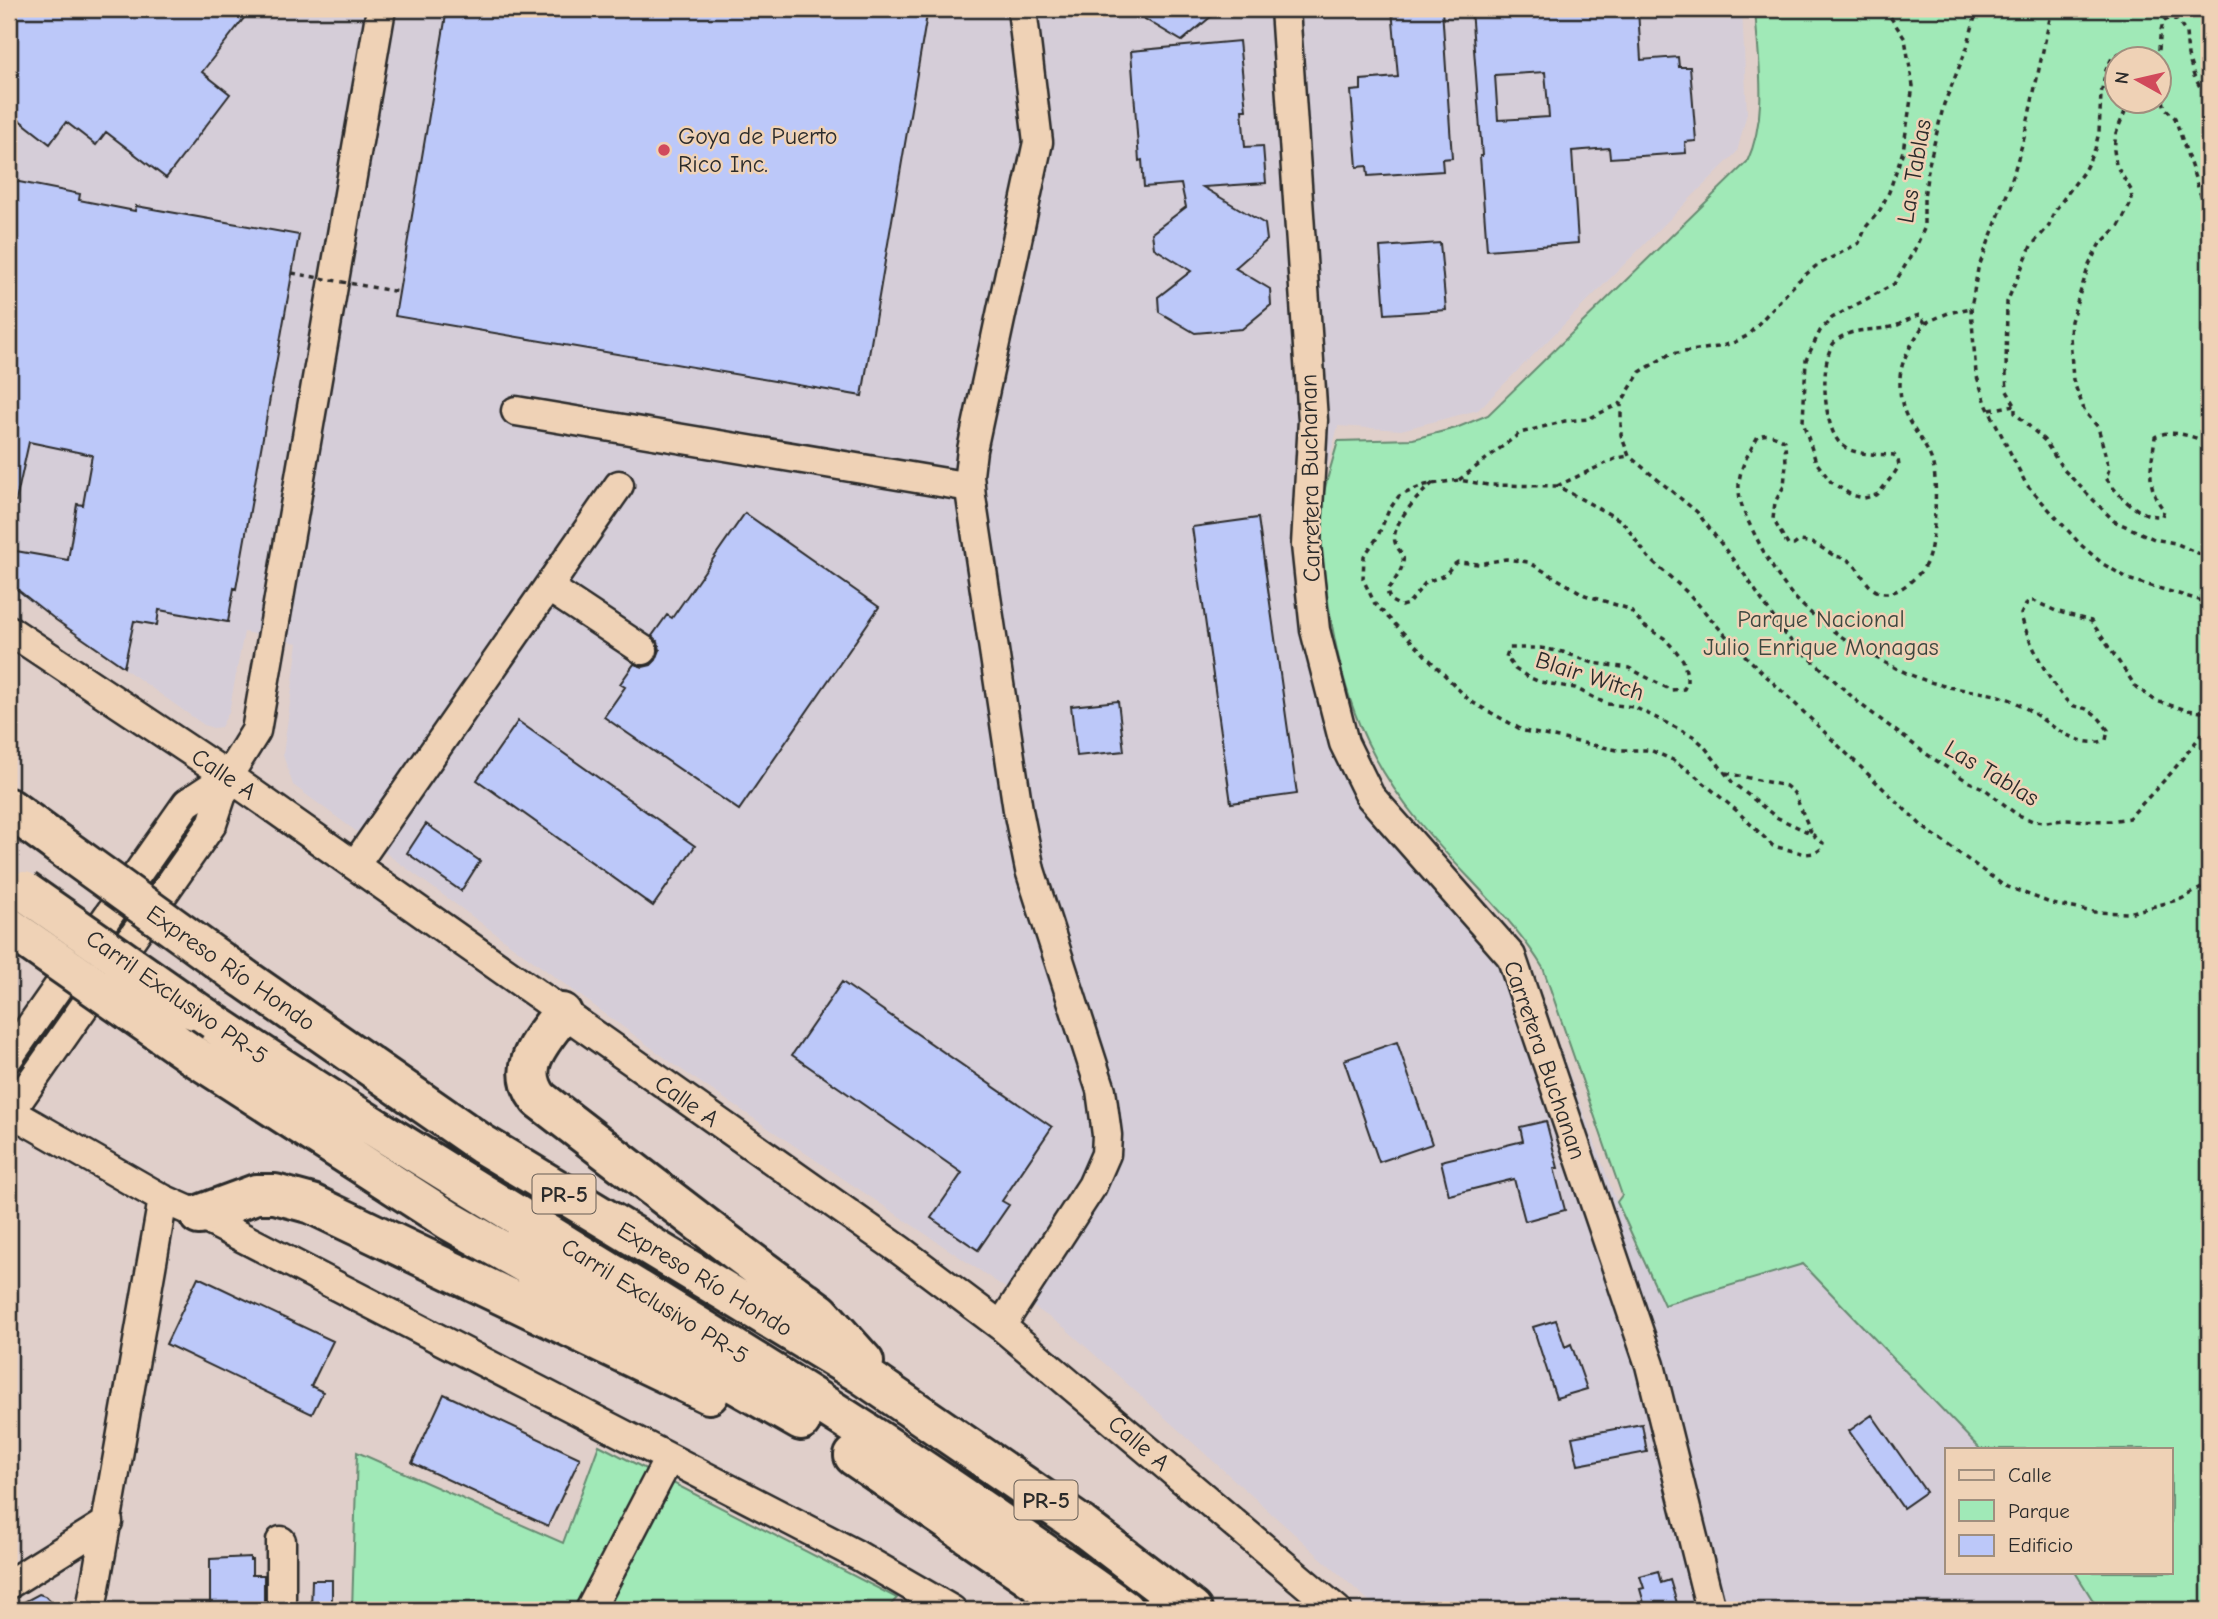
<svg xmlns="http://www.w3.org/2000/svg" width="2218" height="1619" font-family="'Comic Neue',sans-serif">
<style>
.built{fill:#d5cdd8}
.green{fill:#a0e9b7;stroke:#668a71;stroke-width:2;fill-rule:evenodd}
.building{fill:#bcc8f9;stroke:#2b2b2b;stroke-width:2;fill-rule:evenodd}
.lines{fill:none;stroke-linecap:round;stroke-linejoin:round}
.minor-casing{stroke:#2b2b2b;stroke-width:33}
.highway-casing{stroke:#2b2b2b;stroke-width:44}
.path{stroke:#2b2b2b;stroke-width:3.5;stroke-dasharray:5 5;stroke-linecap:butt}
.minor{stroke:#efd2b6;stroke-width:28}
.highway{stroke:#efd2b6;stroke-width:38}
.highway-bridge-casing{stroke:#2b2b2b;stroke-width:44;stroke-linecap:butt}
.path-bridge{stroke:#2b2b2b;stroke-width:3.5;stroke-dasharray:5 5;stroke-linecap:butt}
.highway-bridge{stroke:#efd2b6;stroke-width:38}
.poi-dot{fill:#d1495b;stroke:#efd2b6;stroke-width:2.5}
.labels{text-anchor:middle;stroke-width:5;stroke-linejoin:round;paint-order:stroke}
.shield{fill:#efd2b6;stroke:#665d55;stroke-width:2}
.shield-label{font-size:23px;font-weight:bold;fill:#2b2b2b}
.poi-label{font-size:24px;fill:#2b2b2b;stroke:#efd2b6;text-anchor:start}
.street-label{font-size:24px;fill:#2b2b2b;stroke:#efd2b6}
.park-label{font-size:24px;fill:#3d4840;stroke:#efd2b6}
</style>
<rect width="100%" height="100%" fill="#e0cfca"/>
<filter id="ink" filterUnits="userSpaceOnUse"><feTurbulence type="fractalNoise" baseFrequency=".0143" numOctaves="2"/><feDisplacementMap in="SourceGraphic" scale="14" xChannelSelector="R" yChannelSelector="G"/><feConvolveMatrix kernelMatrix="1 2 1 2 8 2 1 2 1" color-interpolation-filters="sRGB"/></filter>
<g filter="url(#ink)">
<!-- built -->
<path class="built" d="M9 9H1742L1747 113 1737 152 1478 410 1401 430 1338 426 1315 513 1328 630 1350 719 1384 794 1524 950 1622 1217 1664 1305 1803 1264 1980 1449H1947V1572H2075L2099 1610H1379L1065 1328 679 1068 293 785 283 755 298 643 244 632 229 712 221 727 213 728 204 725 9 587Z"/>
<!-- green -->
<path class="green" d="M1755 9H2209V1610H2099L2075 1572H2171V1449H1980L1803 1264 1664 1305 1617 1202 1622 1195 1543 968C1510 913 1459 872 1419 822 1358 748 1339 681 1326 588 1323 564 1317 537 1320 513 1323 489 1332 464 1338 441L1413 439 1456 428 1488 415 1747 162C1769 114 1758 59 1755 9ZM2116 60H2158V102H2116Z
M599 1445 897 1598 886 1610H352L357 1452 563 1543Z"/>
<!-- building -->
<path class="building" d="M9 9H251L202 72 230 94 166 178 106 132 96 145 66 122 50 144 9 112Z
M447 9H928L862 396 395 316Z
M1128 9H1220L1182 41Z
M1392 9H1442L1452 158 1442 159 1443 171 1368 176 1367 166 1357 167 1351 91 1361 90V80L1398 77Z
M1471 9H1638L1641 60 1678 57 1679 67H1690L1696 141 1685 142 1686 153 1610 158 1609 148 1572 151 1578 243 1487 250 1480 156H1482ZM1545 72 1549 117 1498 120 1495 75Z
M1239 41 1246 110H1242L1245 147 1263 146 1266 183 1203 187 1265 224 1267 240 1235 268 1270 289 1271 305 1242 329 1195 333 1159 312 1158 297 1191 271 1154 248 1152 233 1186 207 1181 184 1144 187 1142 160 1139 161 1131 51Z
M9 180 80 194 79 200 135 211 136 206 299 235 236 589 234 588 228 622 159 610 157 625 134 621 124 667 56 620 9 583 10 550 68 560 77 504 83 505 92 455 29 442 16 501H9Z
M1440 243 1446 310 1385 314 1380 247Z
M745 513 879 607 739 810 604 717 625 687 620 684 634 664 643 667 651 665 656 660 660 650 658 642 652 636 667 615 672 618Z
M1258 518 1297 794 1231 803 1192 527Z
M1118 701 1124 751 1077 756 1071 706Z
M518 721 695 846 653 906 477 780Z
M426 824 480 861 461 891 407 853Z
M842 982 1052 1127 1002 1201 1009 1205 978 1250 931 1218 962 1173 792 1055Z
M1397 1042 1432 1144 1379 1162 1344 1060Z
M1546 1121 1558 1168H1554L1565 1210 1525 1221 1514 1179 1449 1195 1441 1161 1523 1141 1520 1127Z
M198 1277 333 1341 311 1386 323 1392 312 1414 166 1344Z
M1556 1320 1565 1347 1571 1344 1587 1389 1556 1398 1533 1327Z
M444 1394 580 1458 548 1526 412 1463Z
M1872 1415 1926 1492 1903 1508 1849 1431Z
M1642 1424 1647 1452 1578 1465 1572 1437Z
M250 1557V1560H252V1575H264V1606H258V1610H210V1559Z
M1658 1571 1661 1583 1670 1580 1679 1610H1646L1640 1589 1644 1588 1640 1576Z
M312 1580H332V1610H311Z
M39 1594 45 1596 59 1610H9Z"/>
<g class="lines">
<defs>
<path id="minor" d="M1285 9 1313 420 1306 545 1315 630 1344 743 1370 796 1511 956 1650 1365 1711 1610
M516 411 970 487
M548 587 643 650
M9 630 228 776 900 1250 1001 1326 1337 1610
M355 865 619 485
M9 1057 187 803 228 776
M9 1111 163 1199 199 1215 857 1555 952 1610
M9 1114 212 824 228 776 256 731 381 9
M1001 1326 1092 1186 1106 1154 1107 1135 1101 1090 1030 870 1018 810 971 497 969 475 972 450 1038 142 1022 9
M9 1584 108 1522
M91 1610 163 1199
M281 1610V1541
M590 1610 669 1458"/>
<path id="highway" d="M9 808 58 844
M242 977 482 1144 863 1375 1081 1525 1192 1610
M194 1010C406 1153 629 1280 844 1418 939 1479 1032 1544 1124 1610
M562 1013C543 1040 514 1066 539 1099L743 1256 820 1313 864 1362
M191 1054 450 1221 801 1421
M199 1215 256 1194H275L312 1204 709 1394
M854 1456 1039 1583 1075 1610"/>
</defs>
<!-- minor casing -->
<use href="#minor" class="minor-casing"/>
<!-- highway casing -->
<use href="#highway" class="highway-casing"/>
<!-- path -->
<path class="path" d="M1885 9 1905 39 1913 86 1903 151 1889 192 1880 210 1866 227 1859 243 1816 266 1798 281 1747 336 1733 343 1718 347 1670 354 1640 372 1621 403V435L1629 456 1697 512 1747 578 1785 635 1860 704 1925 753 1967 781 1985 789 2016 814 2033 821 2046 822 2063 820 2111 821 2129 818 2171 773 2206 729 2208 716 2202 712 2187 710 2156 701 2136 687 2091 621 2056 611 2034 601H2028L2021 614C2024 634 2055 695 2072 705 2077 708 2084 707 2088 710 2097 714 2102 722 2108 730L2106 740C2072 753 2036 708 2006 698 1988 692 1968 691 1949 687 1931 683 1911 676 1894 667 1859 650 1822 626 1795 598 1778 579 1766 557 1755 535 1747 519 1738 503 1739 485 1739 468 1750 451 1758 436 1768 433 1775 435 1785 441L1786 464 1784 486 1775 502 1773 519 1788 545H1794L1799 541C1820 543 1817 546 1833 555 1837 557 1843 557 1848 560 1863 569 1866 594 1887 593 1901 593 1922 574 1927 561 1935 542 1938 485 1933 465 1928 443 1906 425 1902 403 1900 397 1900 388 1900 382 1899 361 1914 340 1925 323L1920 315C1910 317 1904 323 1895 326 1876 332 1849 326 1834 343 1819 360 1823 431 1842 445 1855 456 1878 454 1894 455L1898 460 1899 466 1894 474 1878 494 1873 496 1864 498 1851 495 1831 482 1816 462 1803 422 1806 360 1820 331 1832 318 1894 284 1914 251 1924 229V197L1929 164 1944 104 1967 48 1977 9
M2052 9 2024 138 2009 189 1978 269 1971 308 1976 374 1987 406 2026 484 2081 545 2103 564 2131 580 2209 603
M2127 60 2120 53 2112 58 2106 70 2101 94 2099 132 2095 149 2084 171 2054 212 2049 226 2031 246 2007 302 2006 375 2007 391 2015 405V413L2044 440 2063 469 2114 521 2154 539 2175 543 2209 558
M2157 60C2161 46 2158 34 2164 21L2171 18 2177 20 2186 33 2188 56 2194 76 2209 103
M2158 81 2165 108 2175 118 2200 193 2209 210
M2129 102 2116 133 2114 150 2116 165 2131 190 2132 201 2119 226 2099 245 2089 265 2071 321 2070 336 2073 380 2085 412 2098 427 2109 469 2106 478C2118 495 2138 518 2162 516L2164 510C2144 486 2152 464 2155 437 2171 428 2192 437 2209 442
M1925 323 1948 313 1971 308
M1990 410 2015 405
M1459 480 1520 433 1565 421 1588 419 1621 403
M1433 483C1420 494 1390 524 1395 542 1397 550 1405 554 1403 562 1402 572 1392 583 1387 592L1391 601 1401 606 1408 604 1426 582 1445 575 1453 565 1458 562 1479 564 1506 559 1528 562 1585 595 1629 609 1644 626 1664 638 1676 651 1683 660 1687 675V683L1684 689 1671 690 1629 668 1593 663 1563 652 1540 648H1509L1506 657 1515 669 1528 677 1540 682 1575 688 1607 704 1634 707 1693 736 1703 745 1733 783 1776 817 1812 834 1823 843 1821 849 1815 853 1806 854 1773 846 1737 811 1692 773 1673 760 1650 750H1617L1524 731 1470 701 1375 604 1363 579 1364 556 1377 538 1389 510 1399 496 1425 485 1459 480 1488 485 1557 486 1622 521 1648 557 1689 594 1734 645 1923 827 2003 885 2053 904 2093 912 2129 913 2181 899 2209 884
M1557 486 1617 458 1629 456
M1726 773 1786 786 1794 793 1812 834"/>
<!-- minor -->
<use href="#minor" class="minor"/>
<!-- highway -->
<use href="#highway" class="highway"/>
<defs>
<path id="highway-bridge" d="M58 844 242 977
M24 891 194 1010
M9 927 191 1054"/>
</defs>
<!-- highway-bridge casing -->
<use href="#highway-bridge" class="highway-bridge-casing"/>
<!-- path-bridge -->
<path class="path-bridge" d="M292 273 399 292"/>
<!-- highway-bridge -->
<use href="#highway-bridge" class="highway-bridge"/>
</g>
</g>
<!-- markers -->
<circle class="poi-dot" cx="664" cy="150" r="7"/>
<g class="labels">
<!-- shield labels -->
<g class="shield">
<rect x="532.5" y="1174.5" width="63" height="39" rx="5"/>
<rect x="1014.5" y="1480.5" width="63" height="39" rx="5"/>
</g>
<g class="shield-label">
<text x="564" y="1202">PR-5</text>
<text x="1046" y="1508">PR-5</text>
</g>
<!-- poi labels -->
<g class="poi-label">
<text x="678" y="144">Goya de Puerto<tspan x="678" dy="28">Rico Inc.</tspan></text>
</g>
<!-- street labels -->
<g class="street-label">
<text transform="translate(1914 171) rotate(-80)" y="8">Las Tablas</text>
<text transform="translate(1310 478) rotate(-91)" y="8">Carretera Buchanan</text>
<text transform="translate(1590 676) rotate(18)" y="8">Blair Witch</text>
<text transform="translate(1992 773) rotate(31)" y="8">Las Tablas</text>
<text transform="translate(224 774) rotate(34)" y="8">Calle A</text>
<text transform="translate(231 968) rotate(35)" y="8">Expreso Río Hondo</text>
<text transform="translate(177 997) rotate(35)" y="8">Carril Exclusivo PR-5</text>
<text transform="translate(1545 1060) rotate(71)" y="8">Carretera Buchanan</text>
<text transform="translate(687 1101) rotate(35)" y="8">Calle A</text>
<text transform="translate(705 1279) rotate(31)" y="8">Expreso Río Hondo</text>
<text transform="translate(655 1301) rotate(32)" y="8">Carril Exclusivo PR-5</text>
<text transform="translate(1139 1443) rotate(40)" y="8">Calle A</text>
</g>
<!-- park labels -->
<g class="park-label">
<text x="1821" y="627">Parque Nacional<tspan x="1821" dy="28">Julio Enrique Monagas</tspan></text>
</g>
</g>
<!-- margin -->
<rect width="2218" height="1619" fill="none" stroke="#efd2b6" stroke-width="35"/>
<rect x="18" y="18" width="2183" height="1584" fill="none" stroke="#2b2b2b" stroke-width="2.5" filter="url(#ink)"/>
<!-- legend -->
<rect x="1945" y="1448" width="228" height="126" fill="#efd2b6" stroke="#a18f7e" stroke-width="2"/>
<rect x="1959" y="1470" width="35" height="10" fill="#efd2b6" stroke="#a18f7e" stroke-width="2"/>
<text x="2008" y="1482" font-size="21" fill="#2b2b2b">Calle</text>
<rect x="1959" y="1500" width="35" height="21" fill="#a0e9b7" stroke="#a18f7e" stroke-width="2"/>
<text x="2008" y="1518" font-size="21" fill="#2b2b2b">Parque</text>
<rect x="1959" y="1535" width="35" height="21" fill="#bcc8f9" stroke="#a18f7e" stroke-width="2"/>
<text x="2008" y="1552" font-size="21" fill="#2b2b2b">Edificio</text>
<!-- north arrow -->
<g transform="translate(2138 80) rotate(278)"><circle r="33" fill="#efd2b6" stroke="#a18f7e" stroke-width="2"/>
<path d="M0-5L12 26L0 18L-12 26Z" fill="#d1495b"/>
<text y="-10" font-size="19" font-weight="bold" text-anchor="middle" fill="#2b2b2b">N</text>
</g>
</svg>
